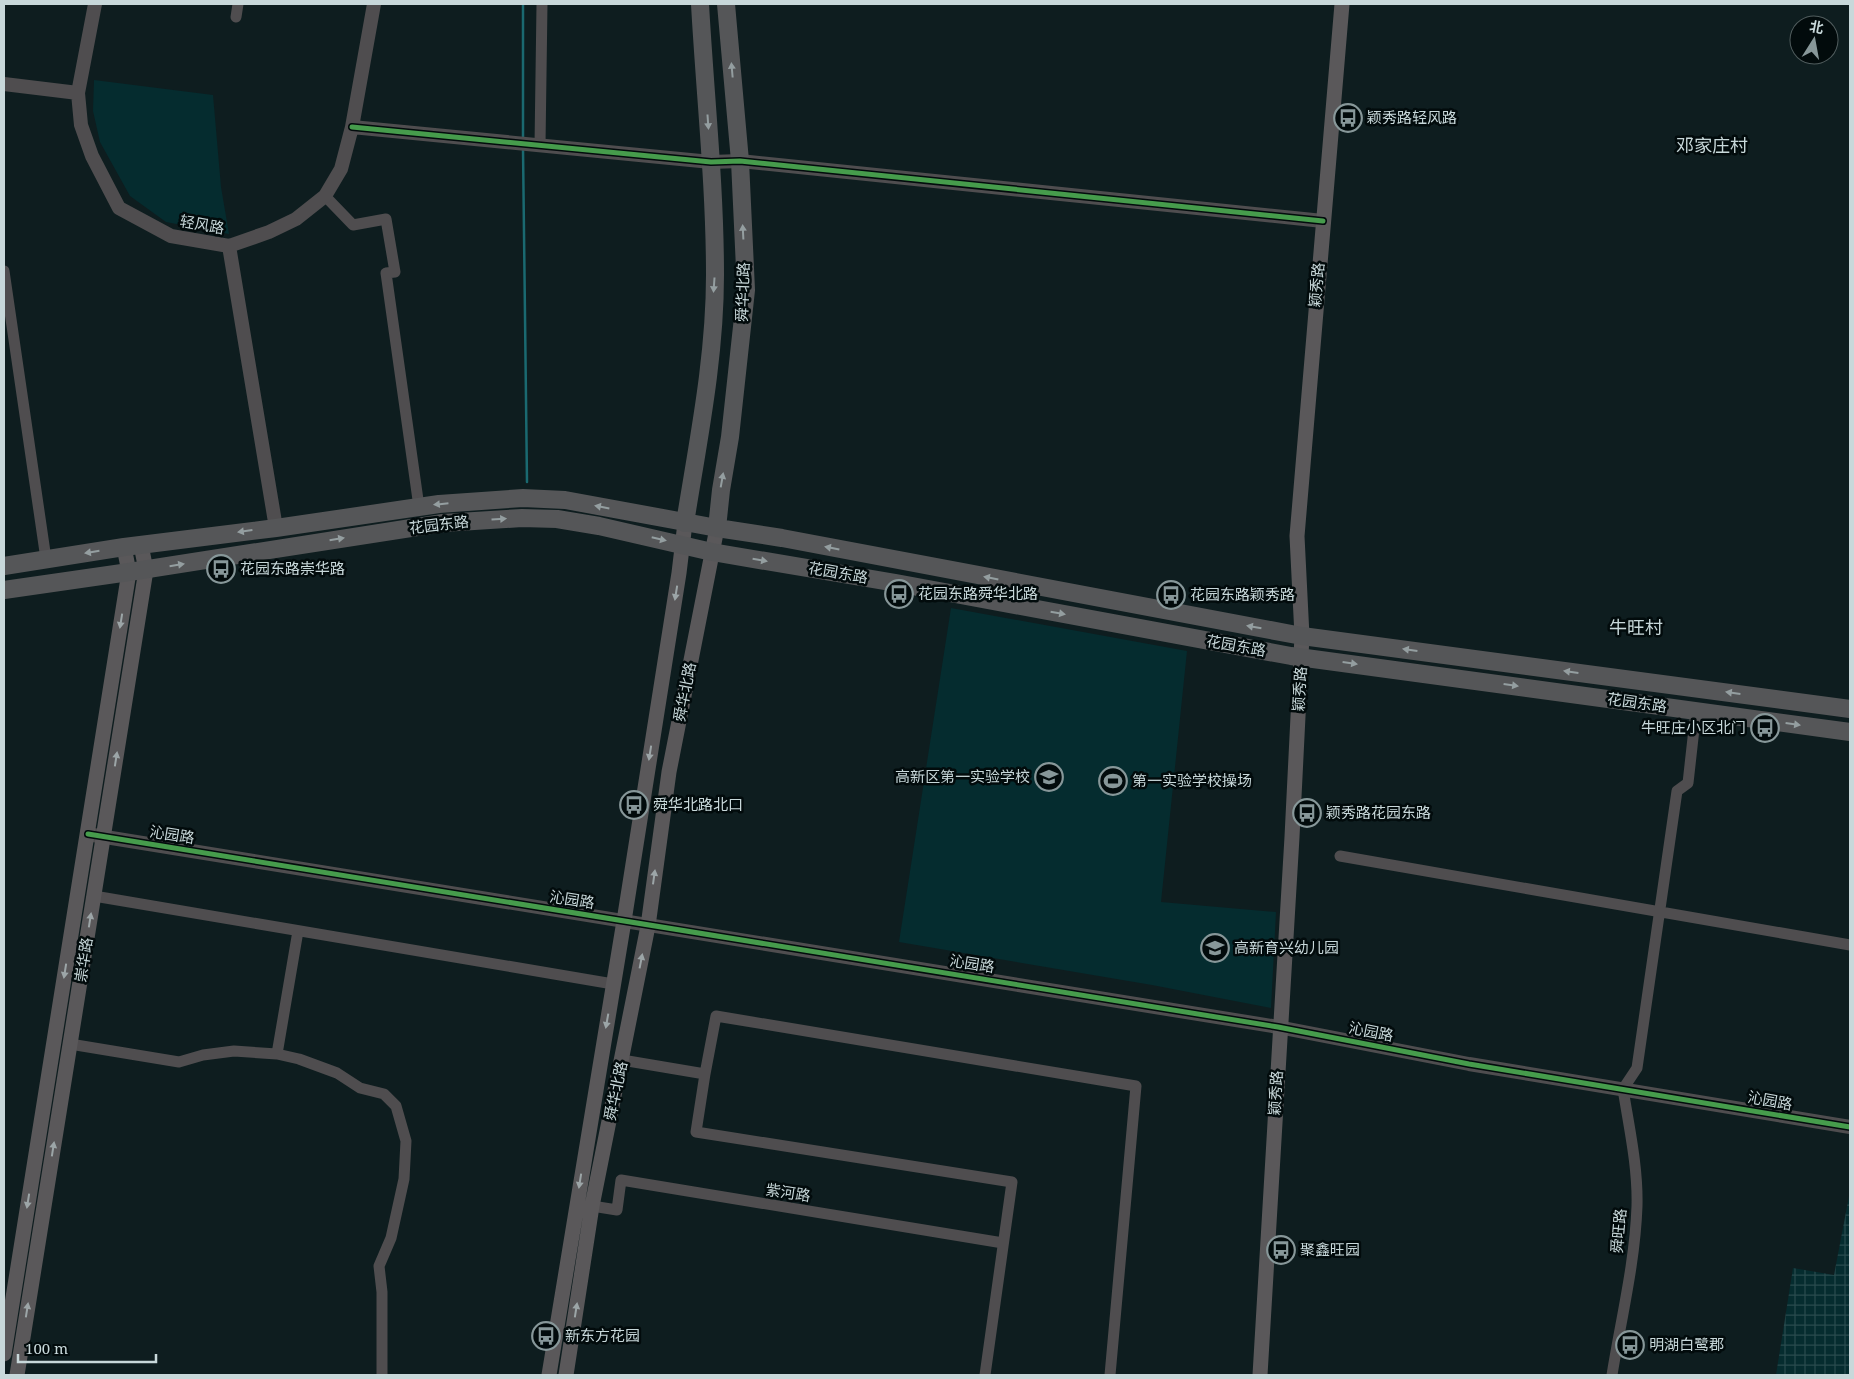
<svg xmlns="http://www.w3.org/2000/svg" width="1854" height="1379" font-family="'Noto Serif','Noto Sans SC',serif">
<style>
.built{fill:#052c2f}
.industrial{fill:url(#industrial-grid)}
.lines{fill:none;stroke-linecap:round;stroke-linejoin:round}
.stream{stroke:#1a6970;stroke-width:2.5}
.minor{stroke:#4f4d4f;stroke-width:11}
.tertiary{stroke:#4f4d4f;stroke-width:14}
.secondary{stroke:#5a585a;stroke-width:15}
.primary{stroke:#555658;stroke-width:18}
.cycleway-casing{stroke:#020b0c;stroke-width:8}
.cycleway{stroke:#469c4c;stroke-width:5}
.oneway{fill:#949ea0}
.oneway2{fill:#9ca5a7}
.labels{text-anchor:middle;stroke-width:5;stroke-linejoin:round;paint-order:stroke}
.poi-label{font-size:15px;fill:#c8d8da;stroke:#020b0c;text-anchor:start}
.street-label{font-size:15px;fill:#c8d8da;stroke:#020b0c}
.quarter-label{font-size:18px;fill:#c8d8da;stroke:#020b0c}
</style>
<defs>
<pattern id="industrial-grid" width="8" height="8" patternUnits="userSpaceOnUse" patternTransform="scale(1.25)"><rect width="8" height="8" fill="#052c2f"/><path d="M0 4h8M4 0v8" fill="none" stroke="#284a4d"/></pattern>
</defs>
<rect width="100%" height="100%" fill="#0e1d1f"/>
<!-- built -->
<path class="built" d="M94 80 213 95 221 187 229 234 166 222 130 196 100 142 93 111Z
M951 608 1187 651 1161 902 1276 912 1271 1008 1152 985 899 942Z"/>
<!-- industrial -->
<path class="industrial" d="M1850 1191V1375H1776L1793 1268 1834 1275Z"/>
<g class="lines">
<!-- stream -->
<path class="stream" d="M523 138V4
M523 149 527 482"/>
<!-- minor -->
<path class="minor" d="M236 17 238 4
M540 145 542 4
M325 196 353 225 386 219 395 272 386 273 419 507
M4 271 46 559
M1340 856 1850 945
M94 896 613 984
M70 1044 179 1062 203 1055 234 1051 277 1054 299 1059 337 1073 360 1088 384 1094 396 1106 406 1141 404 1179 391 1238 379 1266 382 1292V1375
M277 1054 298 931
M622 1060 705 1074 696 1132 1012 1182 985 1375
M705 1074 716 1016 1136 1086 1110 1375
M592 1206 617 1210 621 1180 1003 1243
M1612 1375C1621 1319 1635 1263 1637 1206 1638 1167 1629 1127 1623 1089L1637 1068 1677 791 1688 783 1696 711"/>
<!-- tertiary -->
<path class="tertiary" d="M4 84 78 93 81 125 92 156 119 208 171 236 229 246 276 528
M78 93 95 4
M352 127 711 162 740 161 1323 221
M229 246 269 232 296 219 325 196 341 169 352 127 374 4
M93 835 1278 1027 1469 1064 1850 1127"/>
<!-- secondary -->
<path class="secondary" d="M4 1354 129 572 124 547
M17 1375 146 570 141 545
M549 1375 624 921 679 573 685 523
M566 1375 592 1206 648 926 669 772 717 528
M1260 1375 1292 837 1302 636 1297 536 1342 4"/>
<!-- primary -->
<path class="primary" d="M685 523C698 441 715 359 715 275 715 185 705 94 700 4
M717 528 721 490 730 437 746 290 740 161 726 4
M4 566 124 547 276 528 439 504 523 498 565 500 717 528 782 538 1302 636 1850 709
M4 590 129 572 443 523 522 518 557 519 599 526 712 552 896 583 1291 656 1850 732"/>
<defs>
<path id="cycleway" d="M352 127 711 162 740 161 1323 221
M88 834 1278 1027 1469 1064 1850 1127"/>
</defs>
<!-- cycleway casing -->
<use href="#cycleway" class="cycleway-casing"/>
<!-- cycleway -->
<use href="#cycleway" class="cycleway"/>
</g>
<!-- one-way arrows -->
<defs><path id="oneway-solid" d="M-6-.8H1V-3.2L6.5 0L1 3.2V.8H-6Z" transform="scale(1.25)"/></defs>
<g class="oneway">
<use href="#oneway-solid" transform="translate(732 70) rotate(-95)"/>
<use href="#oneway-solid" transform="translate(708 122) rotate(86)"/>
<use href="#oneway-solid" transform="translate(743 232) rotate(-93)"/>
<use href="#oneway-solid" transform="translate(714 285) rotate(94)"/>
<use href="#oneway-solid" transform="translate(722 480) rotate(-80)"/>
<use href="#oneway-solid" transform="translate(441 504) rotate(174)"/>
<use href="#oneway-solid" transform="translate(602 507) rotate(-169)"/>
<use href="#oneway-solid" transform="translate(499 519) rotate(-4)"/>
<use href="#oneway-solid" transform="translate(245 531) rotate(172)"/>
<use href="#oneway-solid" transform="translate(337 539) rotate(-9)"/>
<use href="#oneway-solid" transform="translate(659 539) rotate(13)"/>
<use href="#oneway-solid" transform="translate(832 548) rotate(-169)"/>
<use href="#oneway-solid" transform="translate(92 552) rotate(171)"/>
<use href="#oneway-solid" transform="translate(760 560) rotate(10)"/>
<use href="#oneway-solid" transform="translate(177 565) rotate(-9)"/>
<use href="#oneway-solid" transform="translate(991 578) rotate(-169)"/>
<use href="#oneway-solid" transform="translate(1058 613) rotate(10)"/>
<use href="#oneway-solid" transform="translate(1254 627) rotate(-170)"/>
<use href="#oneway-solid" transform="translate(1410 650) rotate(-172)"/>
<use href="#oneway-solid" transform="translate(1350 663) rotate(8)"/>
<use href="#oneway-solid" transform="translate(1571 672) rotate(-172)"/>
<use href="#oneway-solid" transform="translate(1511 685) rotate(8)"/>
<use href="#oneway-solid" transform="translate(1733 693) rotate(-172)"/>
<use href="#oneway-solid" transform="translate(1793 724) rotate(8)"/>
</g>
<g class="oneway2">
<use href="#oneway-solid" transform="translate(676 593) rotate(99)"/>
<use href="#oneway-solid" transform="translate(121 621) rotate(99)"/>
<use href="#oneway-solid" transform="translate(650 753) rotate(99)"/>
<use href="#oneway-solid" transform="translate(116 759) rotate(-81)"/>
<use href="#oneway-solid" transform="translate(654 877) rotate(-82)"/>
<use href="#oneway-solid" transform="translate(90 920) rotate(-81)"/>
<use href="#oneway-solid" transform="translate(641 961) rotate(-79)"/>
<use href="#oneway-solid" transform="translate(65 971) rotate(99)"/>
<use href="#oneway-solid" transform="translate(607 1021) rotate(100)"/>
<use href="#oneway-solid" transform="translate(53 1149) rotate(-81)"/>
<use href="#oneway-solid" transform="translate(580 1181) rotate(99)"/>
<use href="#oneway-solid" transform="translate(28 1201) rotate(99)"/>
<use href="#oneway-solid" transform="translate(27 1310) rotate(-81)"/>
<use href="#oneway-solid" transform="translate(576 1310) rotate(-81)"/>
</g>
<!-- icons -->
<defs>
<symbol id="bus-ring" viewBox="-11 -11 22 22"><circle r="9.5" fill="#020b0c" stroke="#879799" stroke-width="1.5"/><path d="M-5-6H5V4H4V6H2V4H-2V6H-4V4H-5ZM-3.5-4V0h7V-4ZM-3.5 1.2v1.5H-2V1.2ZM2 1.2v1.5H3.5V1.2Z" fill="#879799"/></symbol>
<symbol id="school-ring" viewBox="-11 -11 22 22"><circle r="9.5" fill="#020b0c" stroke="#879799" stroke-width="1.5"/><path d="M0-5L7-2L0 1L-7-2ZM-4 1L0 2.5L4 1V4Q0 6-4 4Z" fill="#879799"/></symbol>
<symbol id="stadium-ring" viewBox="-11 -11 22 22"><circle r="9.5" fill="#020b0c" stroke="#879799" stroke-width="1.5"/><path d="M0-5a6.5 5 0 1 0 0 10a6.5 5 0 1 0 0-10ZM-3.5-1.8h7v3.6h-7Z" fill="#879799"/></symbol>
</defs>
<g fill-rule="evenodd">
<use href="#bus-ring" x="1332" y="102" width="32" height="32"/>
<use href="#bus-ring" x="205" y="553" width="32" height="32"/>
<use href="#bus-ring" x="883" y="578" width="32" height="32"/>
<use href="#bus-ring" x="1155" y="579" width="32" height="32"/>
<use href="#bus-ring" x="1749" y="712" width="32" height="32"/>
<use href="#school-ring" x="1033" y="761" width="32" height="32"/>
<use href="#stadium-ring" x="1097" y="765" width="32" height="32"/>
<use href="#bus-ring" x="618" y="789" width="32" height="32"/>
<use href="#bus-ring" x="1291" y="797" width="32" height="32"/>
<use href="#school-ring" x="1199" y="932" width="32" height="32"/>
<use href="#bus-ring" x="1265" y="1234" width="32" height="32"/>
<use href="#bus-ring" x="530" y="1320" width="32" height="32"/>
<use href="#bus-ring" x="1614" y="1329" width="32" height="32"/>
</g>
<g class="labels">
<!-- poi labels -->
<g class="poi-label">
<text x="1367" y="123">颖秀路轻风路</text>
<text x="240" y="574">花园东路崇华路</text>
<text x="918" y="599">花园东路舜华北路</text>
<text x="1190" y="600">花园东路颖秀路</text>
<text x="1746" y="733" text-anchor="end">牛旺庄小区北门</text>
<text x="1030" y="782" text-anchor="end">高新区第一实验学校</text>
<text x="1132" y="786">第一实验学校操场</text>
<text x="653" y="810">舜华北路北口</text>
<text x="1326" y="818">颖秀路花园东路</text>
<text x="1234" y="953">高新育兴幼儿园</text>
<text x="1300" y="1255">聚鑫旺园</text>
<text x="565" y="1341">新东方花园</text>
<text x="1649" y="1350">明湖白鹭郡</text>
</g>
<!-- street labels -->
<g class="street-label">
<text transform="translate(202 225) rotate(10)" y="5">轻风路</text>
<text transform="translate(1317 285) rotate(-85)" y="5">颖秀路</text>
<text transform="translate(743 292) rotate(-88)" y="5">舜华北路</text>
<text transform="translate(439 525) rotate(-7)" y="5">花园东路</text>
<text transform="translate(838 573) rotate(10)" y="5">花园东路</text>
<text transform="translate(1236 646) rotate(10)" y="5">花园东路</text>
<text transform="translate(1300 689) rotate(-87)" y="5">颖秀路</text>
<text transform="translate(685 692) rotate(-79)" y="5">舜华北路</text>
<text transform="translate(1637 703) rotate(8)" y="5">花园东路</text>
<text transform="translate(172 835) rotate(9)" y="5">沁园路</text>
<text transform="translate(572 900) rotate(9)" y="5">沁园路</text>
<text transform="translate(84 960) rotate(-81)" y="5">崇华路</text>
<text transform="translate(972 964) rotate(9)" y="5">沁园路</text>
<text transform="translate(1371 1032) rotate(11)" y="5">沁园路</text>
<text transform="translate(616 1091) rotate(-78)" y="5">舜华北路</text>
<text transform="translate(1276 1093) rotate(-87)" y="5">颖秀路</text>
<text transform="translate(1770 1101) rotate(10)" y="5">沁园路</text>
<text transform="translate(788 1193) rotate(9)" y="5">紫河路</text>
<text transform="translate(1619 1231) rotate(-85)" y="5">舜旺路</text>
</g>
<!-- quarter labels -->
<g class="quarter-label">
<text x="1712" y="152">邓家庄村</text>
<text x="1636" y="634">牛旺村</text>
</g>
</g>
<!-- border -->
<rect width="1854" height="1379" fill="none" stroke="#c8d8da" stroke-width="10"/>
<!-- north arrow -->
<g transform="translate(1814 40) rotate(11)"><circle r="24" fill="#020b0c" stroke="#515d5e"/>
<path d="M0-4L9 19L0 12L-9 19Z" fill="#879799"/>
<text y="-8" font-size="14" font-weight="bold" text-anchor="middle" fill="#c8d8da">北</text>
</g>
<!-- scale -->
<path d="M18 1354v8h138v-8" fill="none" stroke="#c8d8da" stroke-width="2.5"/>
<text x="25" y="1354" font-size="15" fill="#c8d8da" stroke="#020b0c" stroke-width="4" paint-order="stroke">100 m</text>
</svg>
